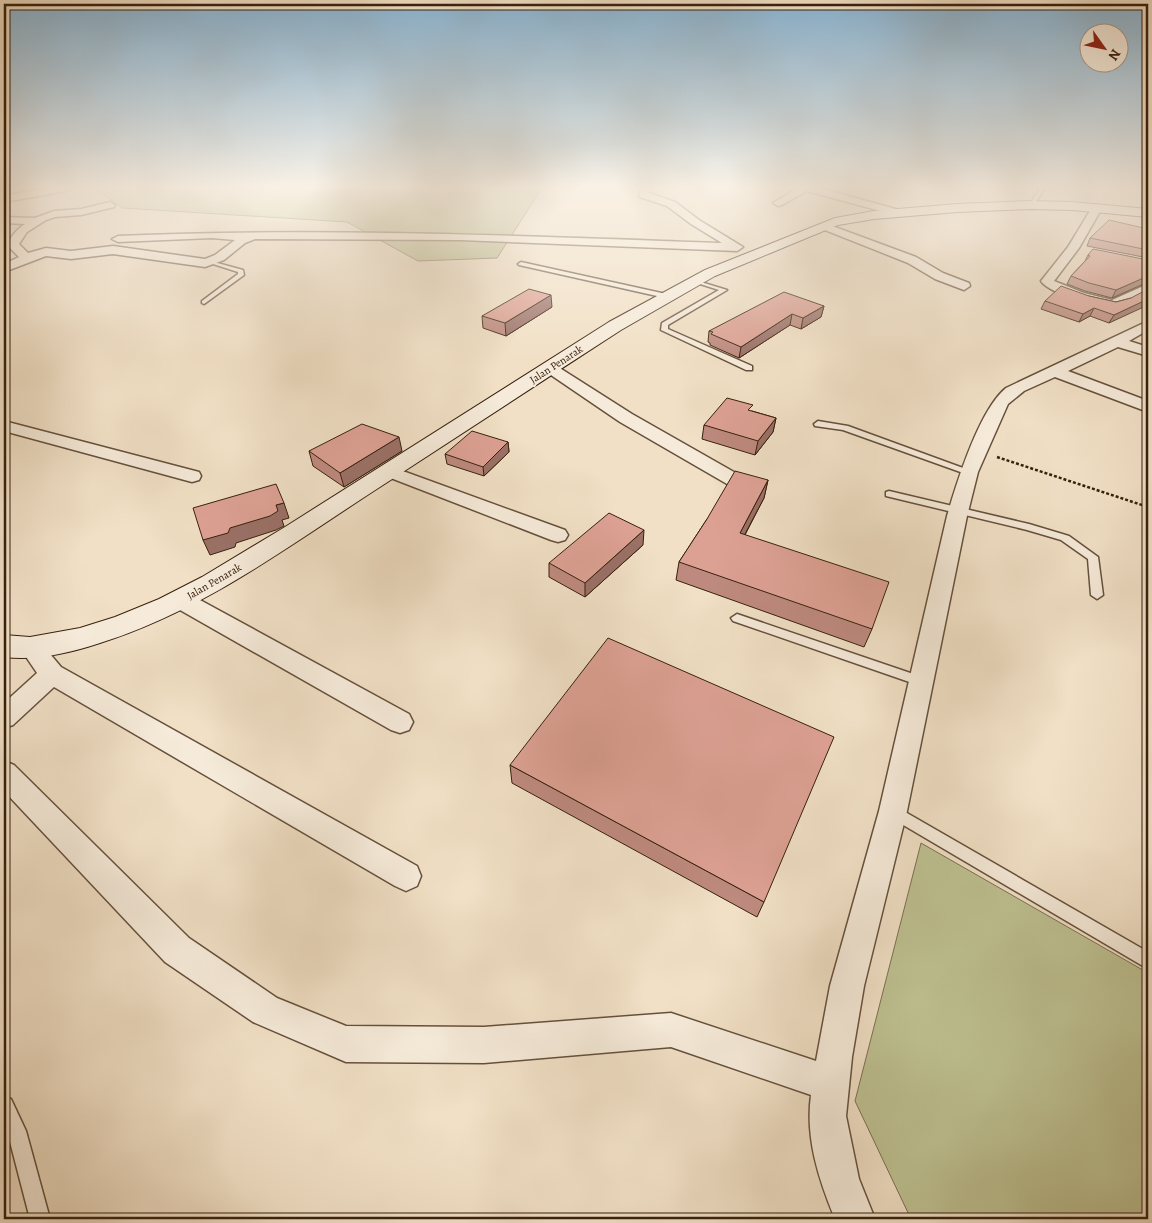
<svg xmlns="http://www.w3.org/2000/svg" width="1152" height="1223" font-family="Alegreya,serif">
<style>
.green{fill:#bec192;stroke:#7a7050}
.lines{fill:none;stroke-linecap:round;stroke-linejoin:round}
.lane-casing{stroke:#66503c;stroke-width:3}
.street-casing{stroke:#66503c;stroke-width:3}
.secondary-casing{stroke:#37200e;stroke-width:2}
.path{stroke:#37200e;stroke-width:2.5;stroke-dasharray:3 2;stroke-linecap:butt}
.lane{fill:#f6ebda;fill-rule:evenodd}
.street{fill:#f6ebda;fill-rule:evenodd}
.secondary{fill:#f6ebda;fill-rule:evenodd}
.wall{fill:#be8a7f;stroke:#37200e}
.shaded-wall{fill:#9b7168;stroke:#37200e}
.building{fill:#dda194;stroke:#37200e}
.labels{text-anchor:middle;stroke-width:4;stroke-linejoin:round;paint-order:stroke}
.far-street-label{font-size:11px;fill:#37200e;stroke:#f6ebda}
</style>
<rect width="100%" height="100%" fill="#f1e0c6"/>
<filter id="stains"><feTurbulence type="fractalNoise" baseFrequency=".004" numOctaves="4"/><feColorMatrix values="0 0 0 0 .2 0 0 0 0 .09 0 0 0 0 .02 0 0 0 .5 -.17"/></filter>
<radialGradient id="worn" r=".72"><stop offset=".6" stop-color="#630" stop-opacity="0"/><stop offset="1" stop-color="#630" stop-opacity=".3"/></radialGradient>
<!-- green -->
<path class="green" d="M95 188H542L497 258 418 261 347 222 122 208Z
M921 843 1148 973V1219H911L855 1101Z"/>
<g class="lines">
<defs>
<path id="lane" d="M1040 188H1045L1033 206H1029Z
M210 261 243 270 244 275 204 304 202 303V301L238 274V272L210 263Z
M521 262 666 294 669 296 666 298 519 265 518 264Z
M694 280 727 290 668 325V329L752 366V370H746L661 330 662 323 719 290 694 282Z
M818 421 848 426 974 472 972 474H966L843 430 815 426 814 424Z
M889 491 1029 524 1069 536 1098 557 1103 595 1097 599 1091 595 1088 559 1061 540 1027 530 886 496V492Z
M737 614 925 678 927 681 925 684 921 686 733 621 731 618Z
M893 805 1148 952V969L888 816 886 811 888 806Z
M4 1097 11 1099 26 1131 50 1219H30L8 1134 4 1125Z"/>
<path id="street" d="M48 188H72L67 191 4 202V196Z
M641 188H651L649 193 675 202 699 220 743 247 737 251 460 240 255 239 245 243 224 260 205 267 113 254 71 259 46 256 4 272V264L19 257 7 245C11 236 17 229 25 224L4 223V217L35 218 54 211 81 209 110 202 115 205 114 207 81 215 55 217 46 220 27 232 19 244 28 253 46 248 71 251 113 246 205 259 215 255 235 240 212 238 118 242 112 239 118 236C319 227 521 236 722 243L691 224 667 206 640 197 639 195Z
M798 188H819L903 211 904 213 899 216 807 191 782 205 778 206 773 203Z
M1097 205 1102 208 1079 248 1054 281 1084 293 1112 300 1148 284V293C1137 299 1125 307 1112 308 1099 309 1047 292 1041 281L1068 247 1093 206Z
M824 223 916 257 943 273 969 283 970 286 964 290 935 279 908 263 820 228 818 226Z
M1148 321V330L1129 341 1148 347V356L1118 347 1068 371 1148 401V412L1055 377 1024 391 1008 404 978 472 967 516 907 811 864 986 852 1057 846 1116 859 1179 875 1219H835C819 1180 805 1138 811 1095L671 1047 484 1063 346 1062 253 1022 165 962 4 791V761L14 765 189 938 277 998 346 1026 484 1027 671 1013 816 1061 830 986 879 811 947 516C957 482 979 410 1006 388Z
M550 363 555 365 632 414 748 480 750 484 748 488 741 490 734 488 620 422 545 371 542 368 545 365Z
M4 421 199 472 201 476 199 480 192 482 4 431Z
M389 466 565 530 568 535 565 540 558 542 551 540 383 475 380 471 383 467Z
M181 592 189 594 409 714 413 722 409 730 400 733 391 730 173 606 170 600 173 594Z
M32 639 40 642 61 667 417 866 421 876 417 886 406 891 395 886 54 687 13 725 4 728V703L37 673 20 648 24 642Z"/>
<path id="secondary" d="M1031 201 1072 202 1148 209V217L1072 210 1031 209 957 212 874 219 838 225 715 276 621 330C542 381 463 433 383 485 291 544 207 609 100 643 70 653 36 661 4 657V635L30 637 80 628 115 617 159 599 202 577 285 527 609 322 705 270 835 218 874 211 957 204Z"/>
</defs>
<!-- lane casing -->
<use href="#lane" class="lane-casing"/>
<!-- street casing -->
<use href="#street" class="street-casing"/>
<!-- secondary casing -->
<use href="#secondary" class="secondary-casing"/>
<!-- path -->
<path class="path" d="M997 457 1148 507"/>
<!-- lane -->
<use href="#lane" class="lane"/>
<!-- street -->
<use href="#street" class="street"/>
<!-- secondary -->
<use href="#secondary" class="secondary"/>
</g>
<!-- wall -->
<path class="wall" d="M1148 229V258L1087 246 1090 238Z
M1088 255 1148 260V282L1112 298 1085 291 1067 284 1071 276 1085 261Z
M1089 296 1116 302 1131 298 1109 323 1090 316 1079 322 1041 309 1045 301Z
M824 306 821 317 801 329 790 325 739 358 710 345V343L708 342 709 331Z
M552 307 506 336 483 328 482 316Z
M752 411 776 418 773 432 755 455 702 439 704 425Z
M508 442 509 452 484 476 447 464 445 454Z
M309 451H402L344 487 313 466Z
M768 480 764 498 745 535 872 629 864 647 676 580 679 562 707 519Z
M643 545 585 597 549 577V563Z
M510 765 764 902 757 917 512 783Z"/>
<!-- shaded-wall -->
<path class="shaded-wall" d="M1148 276V282L1112 298 1116 290Z
M551 295 552 307 506 336 505 323Z
M1148 299V305L1109 323 1114 315Z
M824 306 821 317 801 329 803 318Z
M1094 308 1090 316 1079 322 1083 314Z
M792 314 790 325 739 358 741 347Z
M776 418 773 432 755 455 758 441Z
M399 437 402 451 344 487 340 473Z
M508 442 509 452 484 476 483 467Z
M768 480 764 498 736 551 740 533Z
M284 503 289 518 282 520 284 526 276 530 236 543 235 547 210 555 203 540 276 505Z
M644 530 643 545 585 597V583Z"/>
<!-- building -->
<path class="building" d="M1109 220 1148 229V250L1090 238Z
M1093 249 1148 260V276L1116 290 1089 283 1071 276 1090 256 1088 255Z
M1061 286 1089 296 1116 302 1131 298 1148 289V299L1114 315 1094 308 1083 314 1045 301Z
M529 289 551 295 505 323 482 316Z
M784 292 824 306 803 318 792 314 741 347 711 334 713 332 709 331Z
M727 398 753 405 748 410 776 418 758 441 704 425Z
M362 424 399 437 340 473 309 451Z
M472 431 508 442 483 467 445 454Z
M735 471 768 480 740 533 889 582 872 629 679 562 707 519Z
M276 484 284 503 276 505 278 511 270 516 230 528 228 533 203 540 193 508Z
M609 513 644 530 585 583 549 563Z
M608 638 834 737 764 902 510 765Z"/>
<!-- sky -->
<linearGradient id="sky" x2="0" y2="1"><stop stop-color="#8ab7d7"/><stop offset="0.52" stop-color="#f9f1e5"/><stop offset="1" stop-color="#f9f1e5" stop-opacity="0"/></linearGradient>
<rect width="1152" height="360" fill="url(#sky)"/>
<g class="labels">
<!-- far-street labels -->
<g class="far-street-label">
<text transform="translate(556 364) rotate(-33)" y="4">Jalan Penarak</text>
<text transform="translate(214 581) rotate(-30)" y="4">Jalan Penarak</text>
</g>
</g>
<!-- margin -->
<rect width="1152" height="1223" fill="none" stroke="#f1e0c6" stroke-width="20"/>
<rect x="5" y="5" width="1142" height="1213" fill="none" stroke="#37200e" stroke-width="2.5"/>
<rect x="10" y="10" width="1132" height="1203" fill="none" stroke="#37200e"/>
<!-- north arrow -->
<g transform="translate(1104 48) rotate(123)"><circle r="24" fill="#f6ebda" stroke="#aa9a88"/>
<path d="M0-4L9 19L0 12L-9 19Z" fill="#8f2418"/>
<text y="-8" font-size="14" font-weight="bold" text-anchor="middle" fill="#37200e">N</text>
</g>
<rect width="100%" height="100%" filter="url(#stains)"/>
<rect width="100%" height="100%" fill="url(#worn)"/>
</svg>
